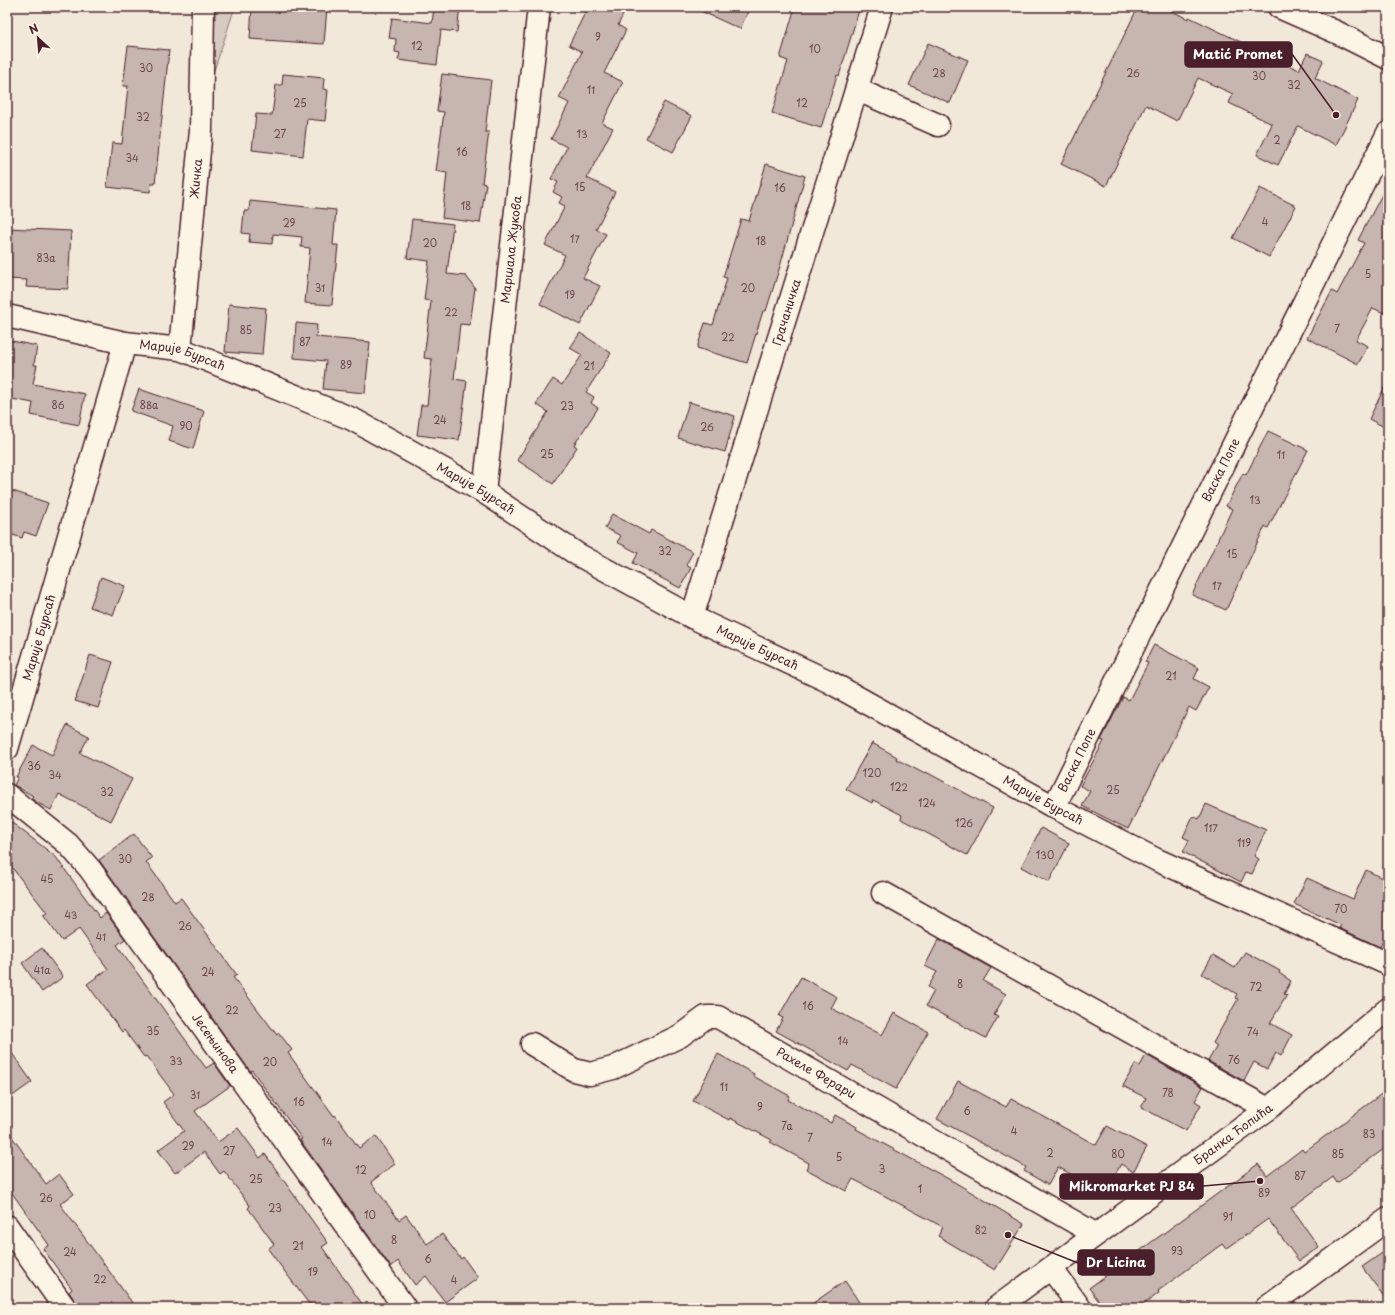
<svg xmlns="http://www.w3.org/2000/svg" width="1395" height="1315" font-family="'Playpen Sans',sans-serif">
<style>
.green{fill:#d8cac0;stroke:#917476}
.building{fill:#c7b6af;stroke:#4a1f2b}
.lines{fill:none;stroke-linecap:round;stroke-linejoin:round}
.minor-casing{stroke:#4a1f2b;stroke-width:25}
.minor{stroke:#fcf5e5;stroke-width:22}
.labels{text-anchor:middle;stroke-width:3;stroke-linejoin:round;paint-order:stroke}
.number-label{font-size:10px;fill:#69454c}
.street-label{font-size:12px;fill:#4a1f2b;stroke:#fcf5e5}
.leader{fill:none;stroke:#4a1f2b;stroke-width:1.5}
.callout-dot{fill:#4a1f2b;stroke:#fcf5e5;stroke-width:1.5}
.callout{fill:#4a1f2b;stroke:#4a1f2b;stroke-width:1.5}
.callout-label{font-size:13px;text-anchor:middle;font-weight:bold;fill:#fff}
</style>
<rect width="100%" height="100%" fill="#f1e8da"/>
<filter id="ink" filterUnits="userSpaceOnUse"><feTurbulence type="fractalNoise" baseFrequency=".025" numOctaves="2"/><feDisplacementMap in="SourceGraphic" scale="8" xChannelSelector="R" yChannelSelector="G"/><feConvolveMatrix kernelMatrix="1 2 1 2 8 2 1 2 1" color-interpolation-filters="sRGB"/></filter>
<g filter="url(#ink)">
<!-- green -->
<path class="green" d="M210 7H235L207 92Z"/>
<!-- building -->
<path class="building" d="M252 7H327L324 44 250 39Z
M434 7H460L457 32 441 30 437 65 398 60 400 53 395 52 396 39 389 38 392 18 432 23Z
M588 7H627L618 25 626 30 604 73 623 82 602 123 613 128 587 178 615 192 596 229 606 234 583 278 600 286 580 325 540 304 565 255 545 245 565 206 559 203 562 197 553 192 558 182 551 179 567 147 551 139 569 103 559 98 582 52 569 45Z
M692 7H750L740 29Z
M795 7H860L839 76 837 75 821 128 772 113 788 61 780 58Z
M1138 7H1164L1188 19 1189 17 1299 70 1307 53 1323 61 1315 78 1358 100 1336 145 1298 126 1278 165 1257 155 1272 124 1229 103 1233 94 1198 78 1177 121 1146 105 1106 186 1061 164Z
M928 43 968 60 950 103 909 85Z
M128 46 169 50 155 184H151L150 192 107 187 112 143 122 144 128 86H123Z
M283 74 324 78 323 89 328 90 325 121 307 119 303 156 252 150 256 114 272 115 276 85H282Z
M442 74 491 80 485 132H489L482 183 486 184 480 223 442 218 447 173 436 171 444 112 437 111Z
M664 102 692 116 673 152 646 138Z
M766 164 805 176 781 263 766 311H763L747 363 697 348 705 323 713 325 727 278 723 277 741 219 749 221Z
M1388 183V315L1373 308 1356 340 1368 346 1358 364 1307 338 1332 291 1337 294 1364 243 1358 240Z
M1260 188 1296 206 1269 257 1233 238Z
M250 201 336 210 333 245H338L332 305 305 303 310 248 301 247 302 237 273 234 272 244 249 242 250 234 242 233 244 211H249Z
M412 219 453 224 447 274 466 276 475 288 470 325 460 324 454 379 467 381 459 440 417 435 421 405H427L432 359 424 358 431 301 424 300 429 261 407 258Z
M7 228 71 231 68 289 26 287 27 280 7 279Z
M229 304 266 308 262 355 225 352Z
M296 323 317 325 316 337 370 342 365 393 323 389 326 361 294 358Z
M580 333 611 353 586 392 594 397 591 403 598 408 574 445 577 447 553 484 517 460 548 412 536 404 541 397 553 379 562 385 582 355 570 348Z
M7 340 37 346 34 365H37L33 384 85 394 79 425 31 415 33 403 7 398Z
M1388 380V429L1369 419Z
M139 389 204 411 193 449 169 441 173 426 131 411Z
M689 402 735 416 725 452 678 438Z
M1268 431 1308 450 1268 528 1265 526 1226 610 1192 595 1232 509 1226 506 1243 473 1246 475Z
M7 489 48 503 36 536 24 532 22 538 7 533Z
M612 514 649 534 651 530 693 552 686 565 691 568 680 588 633 563 638 553 617 542 621 536 605 528Z
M101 577 125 586 113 615 90 607Z
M1154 645 1199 668 1194 679 1209 687 1196 711 1189 707 1128 829 1082 806 1090 791 1080 786 1104 741 1101 740 1123 697 1129 700 1148 663 1145 662Z
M90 655 113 662 98 708 75 701Z
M67 725 89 736 80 753 132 779 111 821 59 794 51 810 36 802 31 798 33 796 14 785 18 777H16L33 745 52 755Z
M872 743 897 757 896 759 925 774 926 772 993 808 967 855 901 819 902 815 873 800 872 803 846 789Z
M1206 804 1266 830 1254 856 1259 859 1252 874 1246 872 1241 882 1183 852 1189 840 1183 837 1193 816 1199 819Z
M7 819 55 856 100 918 106 913 125 939 117 945 206 1068 214 1063 230 1086 195 1111 218 1142 238 1128 260 1158 265 1154 328 1243 322 1247 365 1308H312L268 1249 274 1244 248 1208 250 1206 224 1171 220 1174 204 1152 175 1173 158 1150 184 1131 163 1102 174 1094 146 1056 144 1057 124 1030 122 1032 87 984 108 969 79 929 62 941 43 915 47 913 7 861Z
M1041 828 1069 843 1049 882 1021 867Z
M134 834 152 858 146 862 175 902 181 898 237 975 233 977 277 1035 279 1033 292 1050 288 1053 334 1116 335 1115 359 1148 376 1136 395 1164 371 1182 399 1220 406 1215 427 1244 442 1234 461 1259 463 1257 478 1278 445 1302 426 1276 415 1285 398 1261 391 1267 300 1140 302 1139 264 1087 252 1070 250 1071 99 860Z
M1366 870 1388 881V930L1380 947 1339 928 1341 925 1294 904 1307 878 1353 899Z
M939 939 991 968 983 981 1006 994 994 1015 998 1017 986 1038 926 1006 934 991 928 987 937 972 925 966Z
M42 948 63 977 42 992 22 963Z
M1245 952 1280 971 1279 973 1291 981 1284 994 1287 995 1270 1023 1292 1035 1281 1056 1276 1053 1267 1069 1254 1062 1244 1081 1208 1061 1217 1046 1213 1043 1238 999 1235 998 1237 994 1202 974 1213 955 1235 968Z
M801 977 837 997 831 1008 882 1035 894 1013 928 1032 896 1089 852 1065 848 1071 776 1031 783 1018 779 1016Z
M7 1046 32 1082 7 1100Z
M718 1054 754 1074 753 1076 790 1096 788 1100 831 1123 835 1115 857 1127 856 1129 956 1183 1024 1224 995 1270 938 1236 943 1227 853 1179 846 1191 806 1169 809 1163 770 1142 772 1140 730 1118 729 1120 693 1101Z
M1146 1055 1203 1087 1195 1101 1201 1105 1186 1131 1141 1107 1146 1098 1123 1086 1135 1064 1140 1066Z
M958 1081 1006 1107 1011 1099 1096 1145 1107 1126 1147 1147 1133 1172 1121 1164 1104 1193 1058 1167 1048 1185 1024 1171 1026 1167 937 1119Z
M1388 1089V1146L1337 1183 1333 1177 1291 1208 1319 1247 1299 1261 1268 1219 1226 1249 1222 1244 1158 1291 1159 1293 1139 1308H1104L1089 1288 1258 1164 1267 1176 1302 1149 1304 1152Z
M7 1130 46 1184 59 1174 74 1194 60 1204 136 1308H77L75 1301 69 1292 72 1289 43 1249 49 1245 7 1186Z
M1388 1249V1302L1362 1267Z
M845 1281 863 1308H806Z"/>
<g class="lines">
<defs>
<g id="minor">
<path d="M1279 7 1336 32 1388 58"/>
<path d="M858 90 938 125"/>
<path id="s1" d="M7 316 125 343 180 349 352 419 484 492 577 554 692 617 828 681 1054 807 1157 860 1388 964"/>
<path id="s2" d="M180 349 201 130 203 7"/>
<path id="s3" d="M484 492 539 7"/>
<path id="s4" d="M692 617 882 7"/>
<path id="s5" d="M7 749 125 343"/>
<path id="s6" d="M7 795 68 844 90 869 405 1308"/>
<path id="s7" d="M1054 807 1388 133"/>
<path d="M883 893 1268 1109"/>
<path id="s8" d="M532 1044 574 1070 590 1074 613 1068 680 1036 706 1017H718L1095 1234"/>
<path d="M7 1226 65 1308"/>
<path d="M1051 1268 1080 1308"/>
<path id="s9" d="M996 1308 1268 1109 1388 1009"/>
<path d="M1266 1308 1388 1219"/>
</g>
</defs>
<!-- minor casing -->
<use href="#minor" class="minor-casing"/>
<!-- minor -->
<use href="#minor" class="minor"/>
</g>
</g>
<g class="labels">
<!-- number labels -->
<g class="number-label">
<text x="598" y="41">9</text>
<text x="417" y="50">12</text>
<text x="815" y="53">10</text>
<text x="146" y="72">30</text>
<text x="939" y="77">28</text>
<text x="1133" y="77">26</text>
<text x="1259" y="80">30</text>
<text x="1294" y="89">32</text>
<text x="591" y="94">11</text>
<text x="300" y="107">25</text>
<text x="802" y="107">12</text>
<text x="143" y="121">32</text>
<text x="280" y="138">27</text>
<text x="582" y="138">13</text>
<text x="1277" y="144">2</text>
<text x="462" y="156">16</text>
<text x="132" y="162">34</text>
<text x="580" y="191">15</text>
<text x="780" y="192">16</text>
<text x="466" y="210">18</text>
<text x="1265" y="226">4</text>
<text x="289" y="227">29</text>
<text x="575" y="243">17</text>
<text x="761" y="245">18</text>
<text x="430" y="247">20</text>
<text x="46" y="262">83a</text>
<text x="1368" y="278">5</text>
<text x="320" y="292">31</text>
<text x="748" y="292">20</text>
<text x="570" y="299">19</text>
<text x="451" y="316">22</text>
<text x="1337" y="333">7</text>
<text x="246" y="334">85</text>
<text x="728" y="341">22</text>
<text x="305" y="346">87</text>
<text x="346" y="369">89</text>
<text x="589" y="370">21</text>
<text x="58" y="409">86</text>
<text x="149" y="409">88a</text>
<text x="567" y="410">23</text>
<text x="440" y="424">24</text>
<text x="186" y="430">90</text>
<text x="707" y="431">26</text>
<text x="547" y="458">25</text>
<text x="1281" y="459">11</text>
<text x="1255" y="504">13</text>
<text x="665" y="555">32</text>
<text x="1232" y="558">15</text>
<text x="1217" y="590">17</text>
<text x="1171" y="680">21</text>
<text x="34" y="770">36</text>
<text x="872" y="777">120</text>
<text x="55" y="779">34</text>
<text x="899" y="791">122</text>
<text x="1113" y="794">25</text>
<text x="107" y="796">32</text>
<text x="927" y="807">124</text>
<text x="964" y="827">126</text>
<text x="1211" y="832">117</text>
<text x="1244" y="847">119</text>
<text x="1045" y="859">130</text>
<text x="125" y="863">30</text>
<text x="47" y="883">45</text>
<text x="148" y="901">28</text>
<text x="1341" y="913">70</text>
<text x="71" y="919">43</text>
<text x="185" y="930">26</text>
<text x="101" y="941">41</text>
<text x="42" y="974">41a</text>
<text x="208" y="976">24</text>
<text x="960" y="988">8</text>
<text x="1256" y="991">72</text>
<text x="808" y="1010">16</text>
<text x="232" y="1014">22</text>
<text x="153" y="1035">35</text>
<text x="1253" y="1036">74</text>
<text x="843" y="1045">14</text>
<text x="1234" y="1064">76</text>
<text x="176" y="1065">33</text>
<text x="270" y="1066">20</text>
<text x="724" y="1091">11</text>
<text x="1168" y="1097">78</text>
<text x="195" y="1099">31</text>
<text x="299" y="1106">16</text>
<text x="760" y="1111">9</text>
<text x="967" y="1115">6</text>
<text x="787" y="1130">7a</text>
<text x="1014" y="1135">4</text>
<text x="1369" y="1138">83</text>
<text x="810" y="1142">7</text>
<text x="327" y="1146">14</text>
<text x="188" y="1150">29</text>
<text x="229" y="1155">27</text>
<text x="1050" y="1157">2</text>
<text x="1118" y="1158">80</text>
<text x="1338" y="1158">85</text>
<text x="839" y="1161">5</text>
<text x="882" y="1173">3</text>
<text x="361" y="1174">12</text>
<text x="1300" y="1180">87</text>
<text x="256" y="1183">25</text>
<text x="920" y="1193">1</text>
<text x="1264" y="1197">89</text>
<text x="46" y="1202">26</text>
<text x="275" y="1212">23</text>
<text x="370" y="1219">10</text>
<text x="1228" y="1221">91</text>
<text x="981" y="1234">82</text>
<text x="394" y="1244">8</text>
<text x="298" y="1250">21</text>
<text x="1177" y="1255">93</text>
<text x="70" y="1256">24</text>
<text x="428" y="1263">6</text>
<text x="313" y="1276">19</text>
<text x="100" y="1283">22</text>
<text x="454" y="1284">4</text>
</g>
<!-- street labels -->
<g class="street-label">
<text dy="4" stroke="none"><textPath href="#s2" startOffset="171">Жичка</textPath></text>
<text dy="4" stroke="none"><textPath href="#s3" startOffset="244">Маршала Жукова</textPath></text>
<text dy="4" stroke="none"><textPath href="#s4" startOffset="319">Грачаничка</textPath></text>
<text dy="4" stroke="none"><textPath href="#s1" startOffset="180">Марије Бурсаћ</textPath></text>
<text dy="4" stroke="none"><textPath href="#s7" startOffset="376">Васка Попе</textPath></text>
<text dy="4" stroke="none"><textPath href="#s1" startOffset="504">Марије Бурсаћ</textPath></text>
<text dy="4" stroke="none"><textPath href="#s5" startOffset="116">Марије Бурсаћ</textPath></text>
<text dy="4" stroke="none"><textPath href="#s1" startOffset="828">Марије Бурсаћ</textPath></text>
<text dy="4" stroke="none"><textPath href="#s7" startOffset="52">Васка Попе</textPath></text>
<text dy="4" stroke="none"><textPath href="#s1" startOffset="1152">Марије Бурсаћ</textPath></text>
<text dy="4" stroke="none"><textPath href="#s6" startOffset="326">Јесењинова</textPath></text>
<text dy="4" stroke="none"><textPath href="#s8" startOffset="321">Рахеле Ферари</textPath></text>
<text dy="4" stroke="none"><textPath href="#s9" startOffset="294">Бранка Ћопића</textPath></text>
</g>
</g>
<!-- callouts -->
<path class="leader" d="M1336 115L1292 54M1260 1181L1203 1186M1008 1235L1078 1263"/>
<g class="callout-dot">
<circle cx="1336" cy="115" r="4"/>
<circle cx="1260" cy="1181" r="4"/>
<circle cx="1008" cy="1235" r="4"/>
</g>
<g class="callout">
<rect x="1185" y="42" width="107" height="25" rx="4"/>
<rect x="1060" y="1174" width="143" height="25" rx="4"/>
<rect x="1078" y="1250" width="76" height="25" rx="4"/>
</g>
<g class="callout-label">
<text x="1238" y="59">Matić Promet</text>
<text x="1132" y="1191">Mikromarket PJ 84</text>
<text x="1116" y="1267">Dr Licina</text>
</g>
<!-- margin -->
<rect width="1395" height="1315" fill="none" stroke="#fcf5e5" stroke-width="24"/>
<rect x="12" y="12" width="1371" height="1291" fill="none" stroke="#4a1f2b" stroke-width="1.5" filter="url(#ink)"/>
<!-- north arrow -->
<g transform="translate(38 38) rotate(334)" stroke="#fcf5e5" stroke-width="3" paint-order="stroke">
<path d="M0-3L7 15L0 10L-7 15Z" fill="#4a1f2b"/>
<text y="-6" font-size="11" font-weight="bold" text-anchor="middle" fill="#4a1f2b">N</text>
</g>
</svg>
